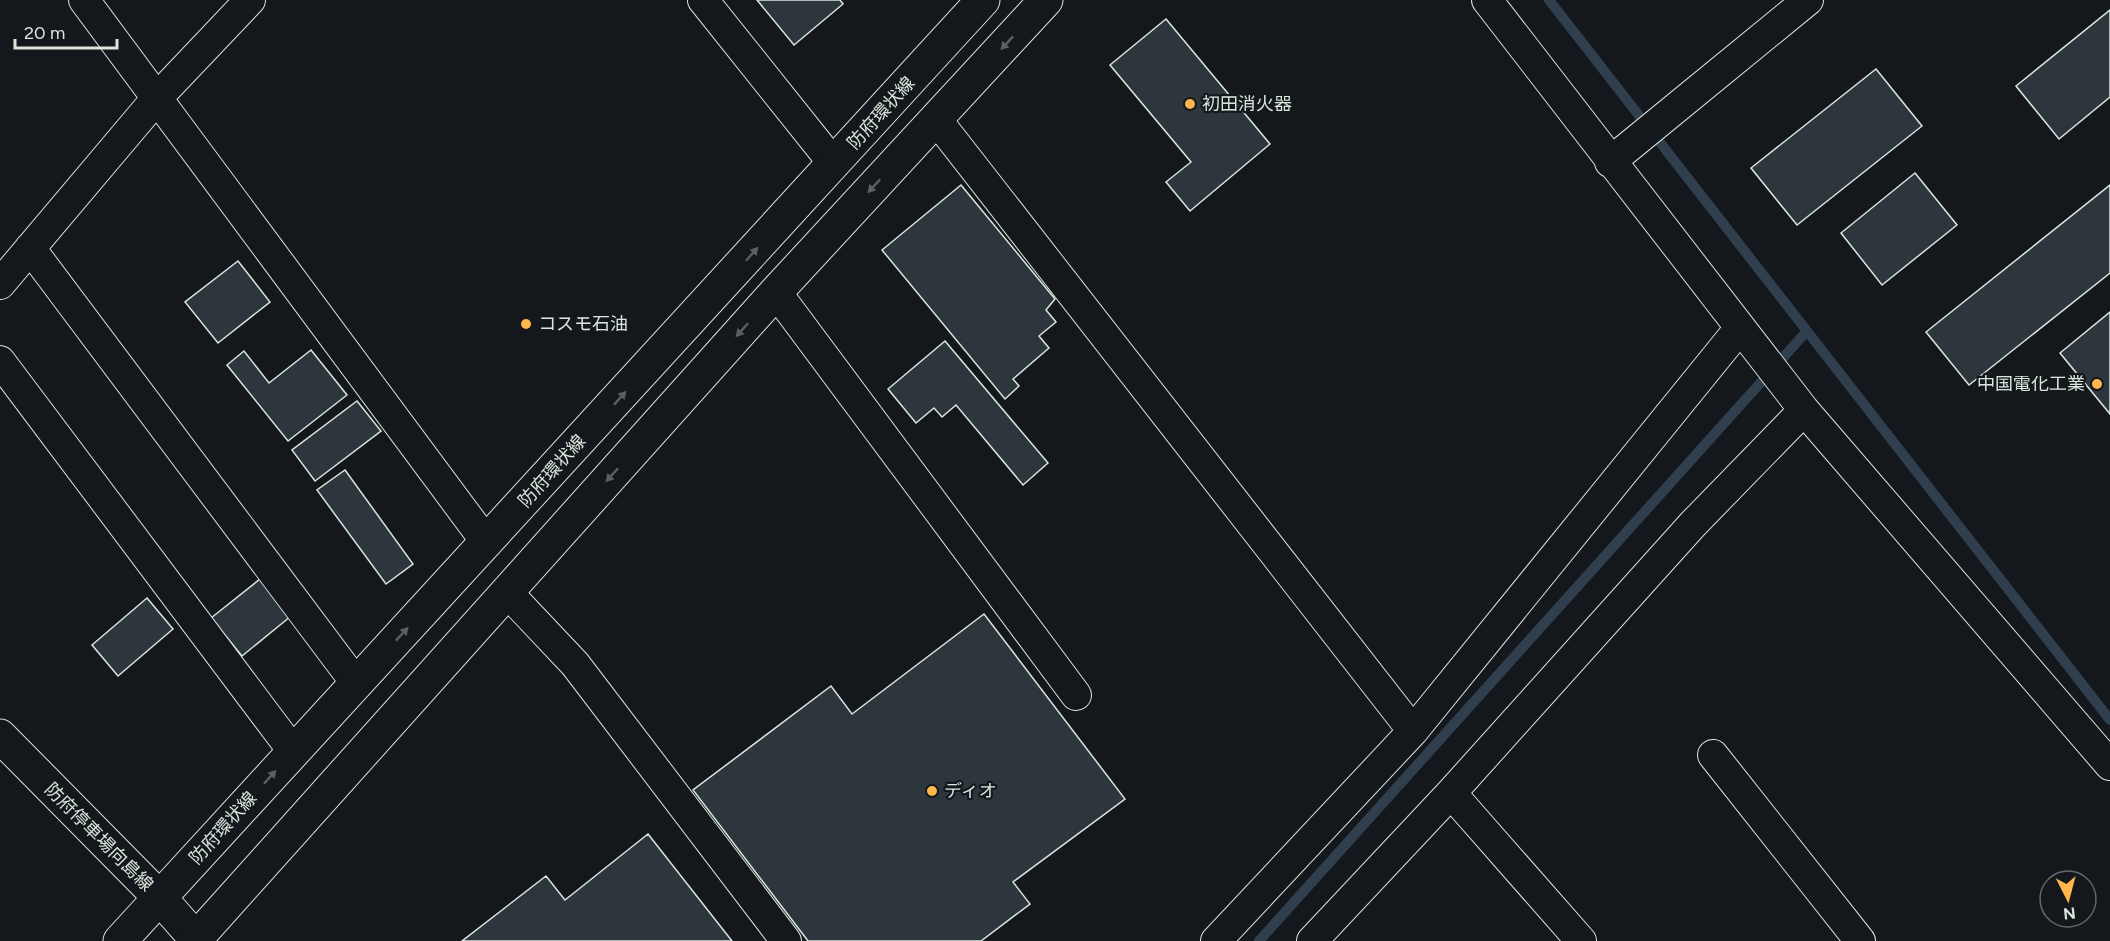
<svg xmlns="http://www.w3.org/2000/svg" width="2110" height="941" font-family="Figtree,'Noto Sans JP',sans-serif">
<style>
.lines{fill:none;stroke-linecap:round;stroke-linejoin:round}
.stream{stroke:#2f3f4d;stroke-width:10}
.building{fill:#2c363c;stroke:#d8e6dc;stroke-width:1.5}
.minor-casing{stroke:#d8e6dc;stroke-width:32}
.secondary-casing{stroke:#d8e6dc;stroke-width:35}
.primary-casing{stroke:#d8e6dc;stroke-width:35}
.minor{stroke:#14181c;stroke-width:30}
.secondary{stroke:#14181c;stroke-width:33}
.primary{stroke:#14181c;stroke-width:33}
.oneway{fill:#59605f}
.poi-dot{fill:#ffb74d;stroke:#14181c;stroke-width:2}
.labels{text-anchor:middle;stroke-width:4.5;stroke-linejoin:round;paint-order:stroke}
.poi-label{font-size:18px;fill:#d8e6dc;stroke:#14181c;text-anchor:start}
.street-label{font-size:18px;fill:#d8e6dc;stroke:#14181c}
</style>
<rect width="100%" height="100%" fill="#14181c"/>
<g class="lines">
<!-- stream -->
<path class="stream" d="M1549 0 2110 720
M1259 941 1807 331"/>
</g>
<!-- building -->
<path class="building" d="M757 0H840L843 4 794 45Z
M2110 10V97L2059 139 2016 86Z
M1166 19 1270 144 1190 211 1166 182 1191 162 1110 65Z
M1876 69 1922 126 1797 225 1751 168Z
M1915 173 1957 225 1882 285 1841 233Z
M961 185 1055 299 1046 310 1056 322 1039 336 1049 348 1013 379 1019 386 1005 399 882 250Z
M2110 185V273L1969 385 1926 332Z
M238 261 270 302 218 343 185 302Z
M2110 312V414L2060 353Z
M945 341 1048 463 1023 485 956 405 942 417 934 408 916 423 888 389Z
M311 350 347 395 288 441 227 365 244 351 269 383Z
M357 401 381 431 315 481 292 450Z
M345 470 413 564 386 584 317 490Z
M265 575 296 612 242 656 211 618Z
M147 598 173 629 118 676 92 645Z
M984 614 1125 799 1013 882 1030 904 981 941H808L693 790 831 686 852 714Z
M648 834 732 941H462L546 876 565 900Z"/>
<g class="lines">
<defs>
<path id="minor" d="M84 0 487 543
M703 0 834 164
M1487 0 1804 410 2110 765
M936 119 1413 731
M1610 162 1808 0
M30 248 356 683
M0 284 157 98 250 0
M776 292 1076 695
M0 361 293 751
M507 592 575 664 786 941
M1713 755 1860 941
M1451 793 1581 941
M1216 941 1413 731 1740 328
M1312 941 1451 793 1693 524 1804 410"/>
<path id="secondary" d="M0 736 160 898 196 939"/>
<path id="primary" d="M120 941 983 0
M194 941 776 292 1046 0"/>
</defs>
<!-- minor casing -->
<use href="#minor" class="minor-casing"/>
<!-- secondary casing -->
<use href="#secondary" class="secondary-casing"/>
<!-- primary casing -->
<use href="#primary" class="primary-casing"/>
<!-- minor -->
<use href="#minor" class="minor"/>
<!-- secondary -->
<use href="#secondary" class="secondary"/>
<!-- primary -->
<use href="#primary" class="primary"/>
</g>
<!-- one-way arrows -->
<defs><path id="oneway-solid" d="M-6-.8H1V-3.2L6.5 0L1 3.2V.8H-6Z" transform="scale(1.5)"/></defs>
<g class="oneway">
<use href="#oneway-solid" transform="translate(1007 43) rotate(133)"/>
<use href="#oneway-solid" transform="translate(874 186) rotate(133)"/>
<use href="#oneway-solid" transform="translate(752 254) rotate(-48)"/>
<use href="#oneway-solid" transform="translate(742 330) rotate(132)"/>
<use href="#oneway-solid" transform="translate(620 398) rotate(-48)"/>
<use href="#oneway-solid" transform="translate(612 475) rotate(132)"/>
<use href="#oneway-solid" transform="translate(402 634) rotate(-47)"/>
<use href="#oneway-solid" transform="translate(270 777) rotate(-48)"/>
</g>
<!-- markers -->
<g class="poi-dot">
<circle cx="1190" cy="104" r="6"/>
<circle cx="526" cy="324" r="6"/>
<circle cx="2097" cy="384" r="6"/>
<circle cx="932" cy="791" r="6"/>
</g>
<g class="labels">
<!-- poi labels -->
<g class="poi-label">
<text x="1202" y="110">初田消火器</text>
<text x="538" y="330">コスモ石油</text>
<text x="2085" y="390" text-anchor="end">中国電化工業</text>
<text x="944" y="797">ディオ</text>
</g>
<!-- street labels -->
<g class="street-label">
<text transform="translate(881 113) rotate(-48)" y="6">防府環状線</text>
<text transform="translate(552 471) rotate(-48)" y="6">防府環状線</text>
<text transform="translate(223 828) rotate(-48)" y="6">防府環状線</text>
<text transform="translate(99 837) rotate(45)" y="6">防府停車場向島線</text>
</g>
</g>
<!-- north arrow -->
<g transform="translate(2068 899) rotate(174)"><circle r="28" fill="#14181c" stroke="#626a69" stroke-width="1.5"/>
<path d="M0-4.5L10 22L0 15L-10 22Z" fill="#ffb74d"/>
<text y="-9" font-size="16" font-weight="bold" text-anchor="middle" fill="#d8e6dc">N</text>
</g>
<!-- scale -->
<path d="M15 39v9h102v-9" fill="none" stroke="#d8e6dc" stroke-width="3"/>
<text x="24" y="39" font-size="18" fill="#d8e6dc" stroke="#14181c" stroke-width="4.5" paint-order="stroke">20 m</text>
</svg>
